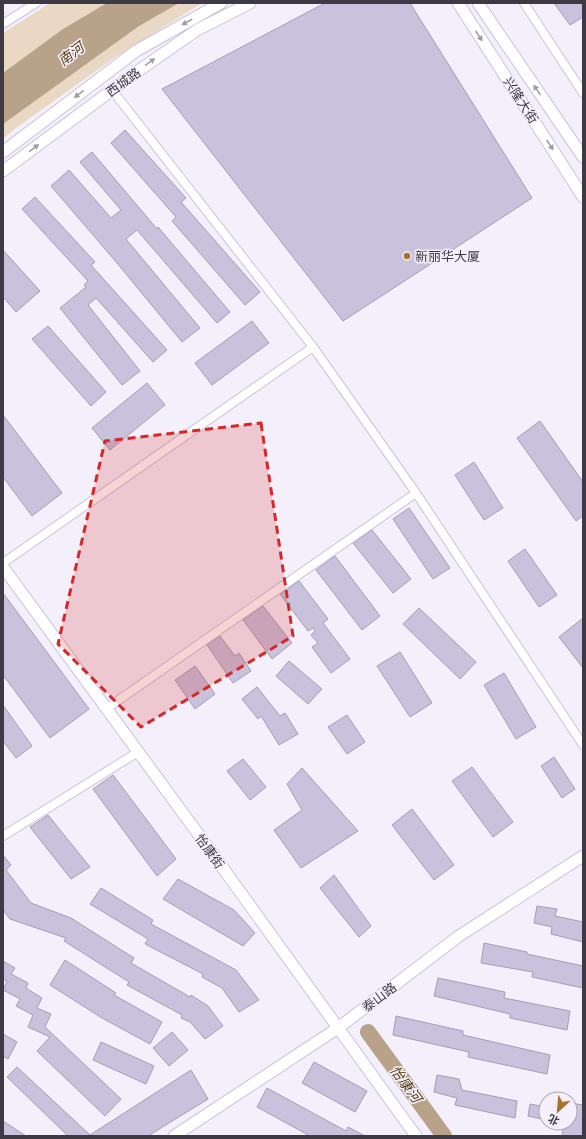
<svg xmlns="http://www.w3.org/2000/svg" width="586" height="1139" font-family="'Crimson Pro','Noto Sans SC',serif">
<style>
.green{fill:#e8d8c4}
.water{fill:#b8a38a}
.lines{fill:none;stroke-linecap:round;stroke-linejoin:round}
.river{stroke:#b8a38a;stroke-width:16}
.building{fill:#c9c2dd;stroke:#a49db6}
.street-casing{stroke:#cac2dd;stroke-width:10}
.secondary-casing{stroke:#cac2dd;stroke-width:13}
.street{stroke:#fff;stroke-width:8}
.secondary{stroke:#fff;stroke-width:11}
.oneway{fill:#9e9ca2}
.marked{fill:#d62828;fill-opacity:0.2;stroke:#d62828;stroke-width:3;stroke-dasharray:8 5;stroke-linejoin:round}
.poi-dot{fill:#a6732a;stroke:#f3f0fb;stroke-width:1.5}
.labels{text-anchor:middle;stroke-width:3;stroke-linejoin:round;paint-order:stroke}
.street-label{font-size:13px;fill:#3d3a45;stroke:#f3f0fb}
.poi-label{font-size:13px;fill:#3d3a45;stroke:#f3f0fb;text-anchor:start}
.water-label{font-size:14px;font-style:italic;fill:#5a3b0e;stroke:#f3f0fb}
</style>
<rect width="100%" height="100%" fill="#f3f0fb"/>
<!-- green -->
<path class="green" d="M50 3H202L114 58 16 128 3 138V33Z"/>
<!-- water -->
<path class="water" d="M107 3H179L139 26 3 124V73L63 29Z"/>
<g class="lines">
<!-- river -->
<path class="river" d="M368 1032 444 1136"/>
</g>
<!-- building -->
<path class="building" d="M325 3H410L532 198 343 321 162 89Z
M554 3H581L583 6V17L570 25Z
M125 130 186 198 181 202 260 292 245 305 172 221 176 217 111 143Z
M92 152 157 229 158 227 230 312 217 323 137 230 126 239 200 328 182 342 117 263 51 186 69 170 111 218 121 210 80 162Z
M35 197 95 262 91 265 167 350 153 362 96 298 88 305 140 371 122 385 60 308 86 287 84 285 88 281 22 209Z
M3 250 40 291 16 312 3 297Z
M252 321 269 343 212 385 195 363Z
M48 326 106 392 91 406 32 339Z
M147 383 165 405 110 450 92 428Z
M3 415 62 493 32 516 3 477Z
M540 421 583 482V516L576 521 517 438Z
M474 462 503 508 484 520 455 475Z
M409 508 450 568 433 579 393 519Z
M372 530 411 579 393 593 353 543Z
M525 549 557 595 539 607 508 561Z
M335 556 380 616 362 630 316 570Z
M299 581 328 619 323 623 350 659 331 673 312 647 318 643 311 635 315 631 313 628 308 631 280 594Z
M3 593 89 709 50 738 3 675Z
M263 606 292 643 272 659 243 620Z
M419 608 476 662 460 679 403 624Z
M583 618V668L559 637Z
M220 636 235 656 239 653 251 671 233 683 207 645Z
M400 652 432 703 410 717 377 666Z
M289 661 322 689 308 704 276 676Z
M195 666 215 694 195 709 175 680Z
M504 673 536 727 516 739 484 685Z
M257 687 280 716 285 713 298 734 279 745 261 716 258 719 242 699Z
M3 705 32 746 16 758 3 741Z
M347 715 365 742 347 754 328 727Z
M554 757 575 789 562 798 541 766Z
M243 759 266 787 250 800 227 771Z
M472 767 513 822 493 837 452 781Z
M302 768 358 831 301 868 274 830 302 810 287 784Z
M113 775 176 859 157 876 93 789Z
M412 809 454 865 434 880 392 825Z
M48 815 90 867 71 879 30 827Z
M3 855 11 865 6 870 31 903 71 918 134 958 131 963 190 997 191 995 208 1006 223 1026 205 1039 190 1022 181 1018 182 1015 127 985 129 982 64 941 66 938 10 919 3 910Z
M334 875 371 926 359 937 320 888Z
M178 879 234 910 255 933 243 946 163 899Z
M101 888 153 920 151 924 236 970 259 1000 239 1012 222 988 202 977 203 974 145 944 148 939 90 904Z
M537 906 557 909 555 916 583 922V942L551 934 552 927 534 923Z
M484 943 527 952V954L583 966V988L532 977 533 972 481 963Z
M65 960 116 993 114 995 162 1022 150 1044 102 1018 50 985Z
M3 961 15 968 11 974 28 983 26 988 42 998 37 1008 51 1014 45 1027 121 1099 105 1116 37 1051 50 1037 28 1027 33 1015 16 1006 20 999 3 990 7 981 3 979Z
M438 978 505 992 504 998 570 1011 567 1030 510 1018V1014L434 996Z
M396 1016 463 1031V1035L550 1055 547 1074 468 1057 469 1052 393 1035Z
M172 1032 188 1050 169 1066 153 1048Z
M3 1034 17 1042 8 1059 3 1056Z
M101 1042 154 1066 146 1084 93 1060Z
M314 1062 367 1091 355 1112 302 1083Z
M17 1067 90 1135 191 1070 208 1099 148 1136H68L7 1077Z
M437 1075 459 1079 462 1090 517 1101 515 1118 455 1105 457 1098 434 1092Z
M267 1088 346 1131 348 1127 365 1136H310L257 1107Z
M570 1103 583 1105V1136H562L564 1123H570Z
M530 1104 546 1107V1120L528 1116Z
M3 1121 26 1136H3Z"/>
<g class="lines">
<defs>
<path id="street" d="M524 3 583 93
M3 24 36 3
M112 90 313 347 416 493 583 745
M3 563 313 347
M106 709 416 493
M3 836 138 752"/>
<path id="secondary" d="M458 3 583 197
M478 3 583 157
M3 152 136 51 221 3
M3 171 131 76 197 30 250 3
M3 567 207 846 416 1136
M174 1136 338 1028 459 936 583 856"/>
</defs>
<!-- street casing -->
<use href="#street" class="street-casing"/>
<!-- secondary casing -->
<use href="#secondary" class="secondary-casing"/>
<!-- street -->
<use href="#street" class="street"/>
<!-- secondary -->
<use href="#secondary" class="secondary"/>
</g>
<!-- one-way arrows -->
<defs><path id="oneway-solid" d="M-6-.8H1V-3.2L6.5 0L1 3.2V.8H-6Z"/></defs>
<g class="oneway">
<use href="#oneway-solid" transform="translate(187 22) rotate(151)"/>
<use href="#oneway-solid" transform="translate(479 36) rotate(57)"/>
<use href="#oneway-solid" transform="translate(150 62) rotate(-35)"/>
<use href="#oneway-solid" transform="translate(537 90) rotate(-124)"/>
<use href="#oneway-solid" transform="translate(79 94) rotate(143)"/>
<use href="#oneway-solid" transform="translate(550 145) rotate(57)"/>
<use href="#oneway-solid" transform="translate(34 148) rotate(-37)"/>
</g>
<!-- marked area -->
<path class="marked" d="M261 423 293 636 141 727 58 644 105 441Z"/>
<!-- markers -->
<circle class="poi-dot" cx="407" cy="256" r="4"/>
<g class="labels">
<!-- street labels -->
<g class="street-label">
<text transform="translate(123 82) rotate(-36)" y="5">西城路</text>
<text transform="translate(521 100) rotate(57)" y="5">兴隆大街</text>
<text transform="translate(210 851) rotate(54)" y="5">怡康街</text>
<text transform="translate(379 997) rotate(-37)" y="5">泰山路</text>
</g>
<!-- poi labels -->
<g class="poi-label">
<text x="415" y="261">新丽华大厦</text>
</g>
<!-- water labels -->
<g class="water-label">
<text transform="translate(71 54) rotate(-37)" y="5">南河</text>
<text transform="translate(406 1084) rotate(54)" y="5">怡康河</text>
</g>
</g>
<!-- border -->
<rect width="586" height="1139" fill="none" stroke="#3d3a45" stroke-width="8"/>
<!-- north arrow -->
<g transform="translate(558 1111) rotate(206)"><circle r="19" fill="#f3f0fb" stroke="#aaa7b2"/>
<path d="M0-3L7 15L0 10L-7 15Z" fill="#a6732a"/>
<text y="-6" font-size="11" font-weight="bold" text-anchor="middle" fill="#3d3a45">北</text>
</g>
</svg>
